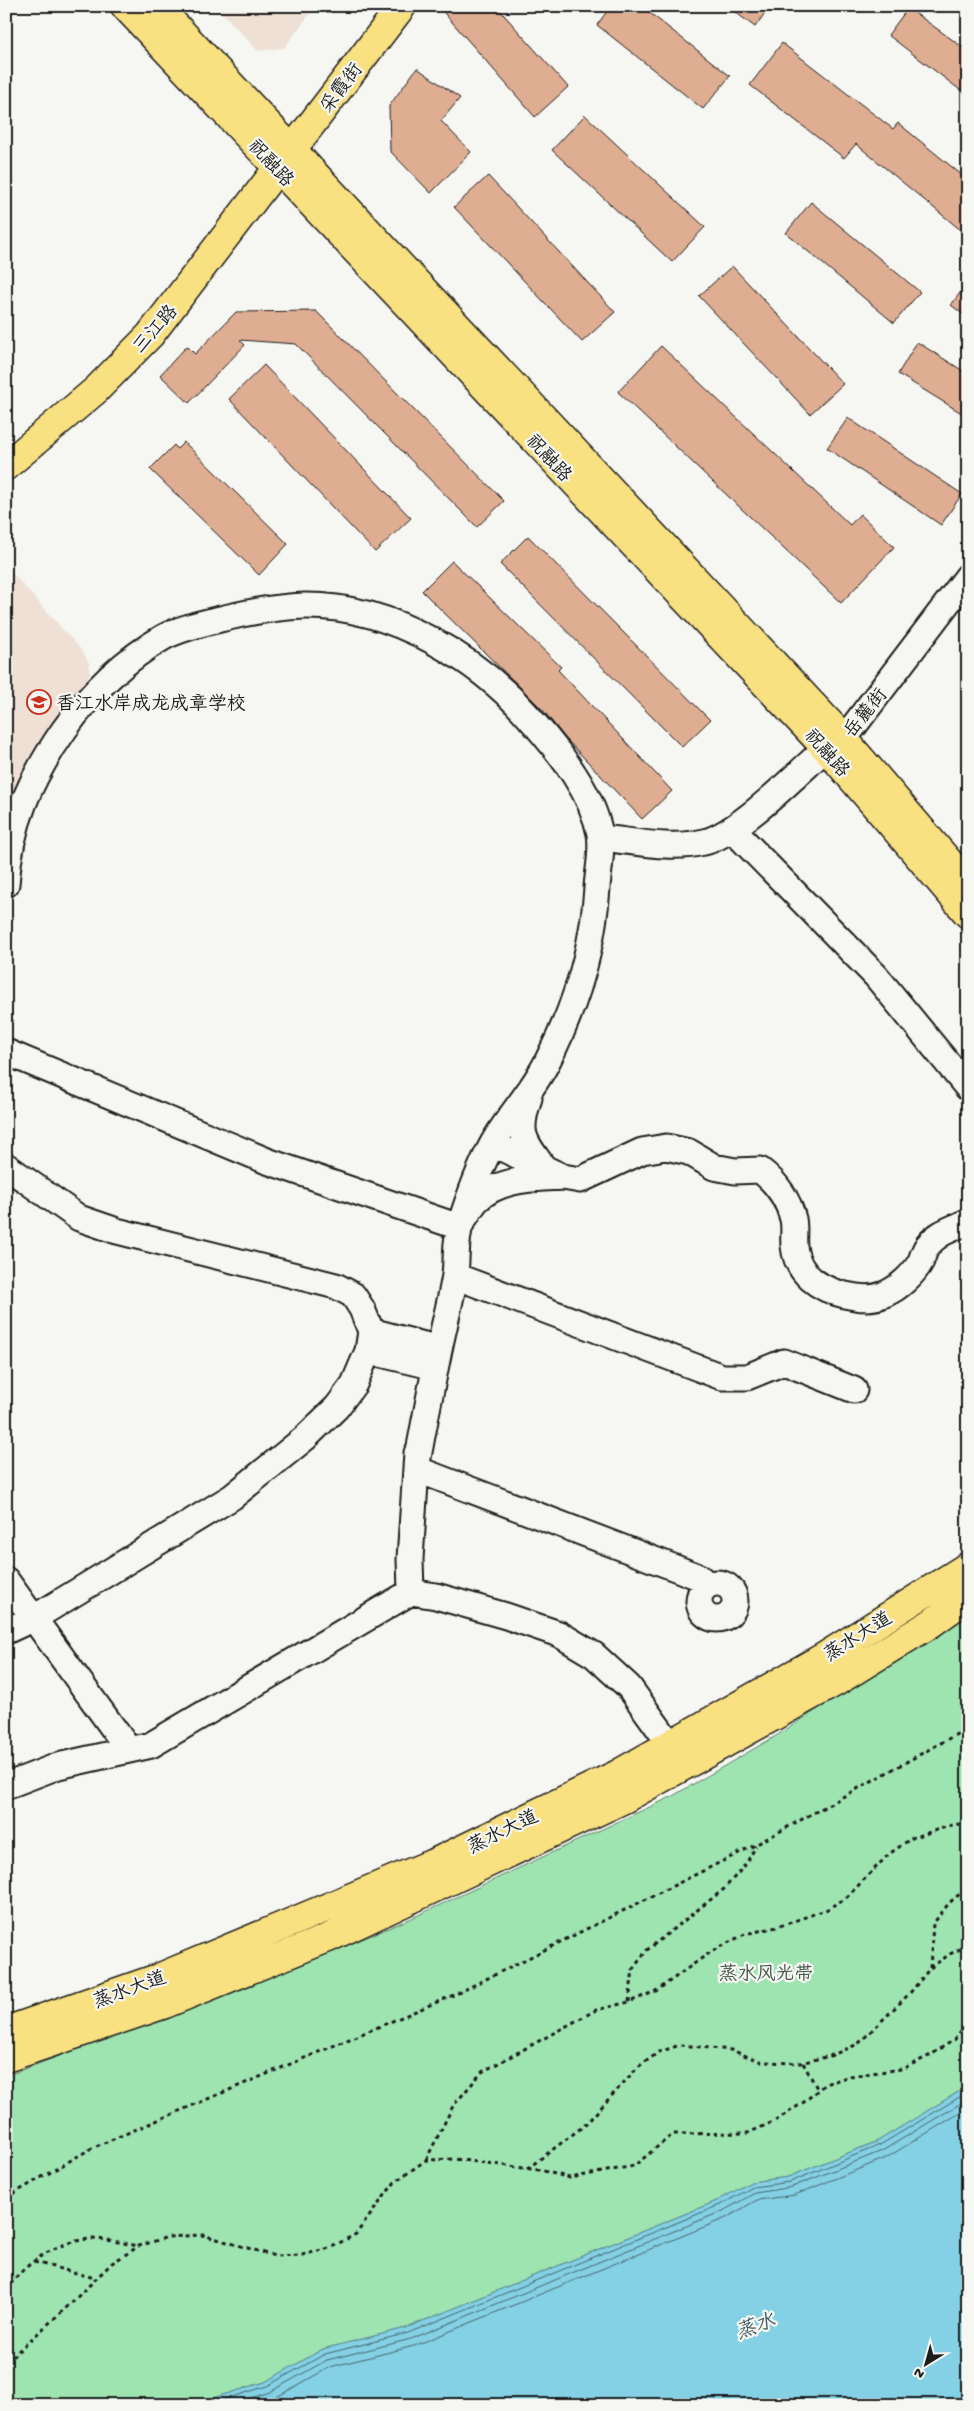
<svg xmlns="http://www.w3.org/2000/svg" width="974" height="2411" font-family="'Gochi Hand','LXGW WenKai TC',sans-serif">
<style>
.built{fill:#efe0d5}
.green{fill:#9ee4b1;stroke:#5d8066}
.water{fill:#84d0e4;stroke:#5a8894}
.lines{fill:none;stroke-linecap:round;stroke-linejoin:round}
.shore{stroke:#46646c;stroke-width:1}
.building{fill:#dfad91;stroke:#1c1c1c}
.minor-casing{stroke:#1c1c1c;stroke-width:29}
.major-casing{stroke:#1c1c1c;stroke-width:31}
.path{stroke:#1c1c1c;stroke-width:3;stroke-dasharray:4 4;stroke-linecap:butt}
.minor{stroke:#f6f6f2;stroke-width:25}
.major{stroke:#f9e181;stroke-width:28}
.labels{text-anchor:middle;stroke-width:4.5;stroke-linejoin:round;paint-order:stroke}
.street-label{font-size:19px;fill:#1c1c1c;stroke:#f6f6f2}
.poi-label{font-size:19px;fill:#1c1c1c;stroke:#f6f6f2;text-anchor:start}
.park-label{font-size:19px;fill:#435849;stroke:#f6f6f2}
.water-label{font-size:20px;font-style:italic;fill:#405b62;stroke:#f6f6f2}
</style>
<rect width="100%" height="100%" fill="#f6f6f2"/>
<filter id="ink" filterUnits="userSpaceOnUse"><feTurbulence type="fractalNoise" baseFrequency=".02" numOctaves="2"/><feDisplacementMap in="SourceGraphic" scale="10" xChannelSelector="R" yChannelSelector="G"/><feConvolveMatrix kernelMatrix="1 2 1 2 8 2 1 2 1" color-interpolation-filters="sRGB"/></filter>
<g filter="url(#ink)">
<!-- built -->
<path class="built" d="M216 6H316L284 48 258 51Z
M6 566 83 652 89 663 90 674 40 749 6 814Z"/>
<!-- green -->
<path class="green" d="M968 1612V2086L878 2141 788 2177 751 2182 719 2200 406 2328 323 2349 265 2382 190 2405H6V2076L301 1965 412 1918 671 1797 776 1736Z"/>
<!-- water -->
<path class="water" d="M968 2086V2405H190L265 2382 323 2349 406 2328 719 2200 751 2182 788 2177 878 2141Z"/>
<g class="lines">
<!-- shore -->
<path class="shore" d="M207 2405 267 2386 325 2354 408 2333 720 2205 753 2187 790 2182 880 2145 968 2092
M228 2405 270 2392 327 2360 411 2339 723 2211 755 2193 792 2187 882 2151 968 2099
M254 2405 273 2399 330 2367 414 2346 726 2218 757 2200 795 2195 886 2158 968 2108"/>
</g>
<!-- building -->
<path class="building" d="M438 6H496L568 87 535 117Z
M611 6H641L730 76 703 109 597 25Z
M727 6H770L755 27Z
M908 8 968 51V96L888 35Z
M782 43 893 129 898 123 968 180V236L856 144 844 158 750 85Z
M417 68 460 98 441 121 471 152 431 193 390 151 389 106Z
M585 115 705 227 672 262 552 150Z
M488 176 615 312 582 342 454 207Z
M811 202 920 292 894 323 786 233Z
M732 266 843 384 810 414 699 296Z
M968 282V318L951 305Z
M316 311 504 501 477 527 296 344 240 340 245 345 189 403 160 375 187 346 195 354 236 312Z
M917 342 968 374V417L898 374Z
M661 346 850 525 860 514 894 547 841 603 618 392Z
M264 365 411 518 375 552 229 399Z
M848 418 962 494 941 525 827 448Z
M184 442 288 544 259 575 150 469 174 445 177 449Z
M528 536 710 720 682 747 500 564Z
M452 561 561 667 558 670 672 791 642 819 566 739 542 709 422 591Z"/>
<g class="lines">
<defs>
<path id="minor" d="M732 829 876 976 968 1088
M601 838C634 841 671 850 704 842 737 835 799 772 826 748L844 739 968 576
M6 884C10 824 30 779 64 730 91 692 124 660 164 637 183 627 208 622 229 617 254 611 279 607 305 606 391 605 482 660 535 724 562 755 592 793 600 834 603 851 598 871 597 888 593 948 575 1008 547 1062 532 1092 508 1116 492 1145 479 1169 469 1197 461 1222 455 1239 457 1258 455 1275 451 1300 444 1325 439 1350 431 1389 423 1429 416 1469L699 1577 708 1585
M6 1052 267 1161 459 1227C464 1219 470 1209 476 1201 498 1178 534 1179 563 1177
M529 1098C517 1133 523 1140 544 1168
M493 1144 563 1177 580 1180 642 1151 666 1147 689 1152 714 1167 735 1171 760 1170C777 1183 788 1199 793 1219 795 1228 793 1237 794 1246 797 1274 819 1289 845 1295 858 1298 872 1300 885 1294 899 1288 914 1274 921 1261 923 1255 925 1248 929 1244 940 1231 954 1229 968 1221
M6 1166 79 1218 117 1231 336 1286 353 1295 362 1309 371 1331 368 1351 354 1384 337 1407 305 1438 232 1497 34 1618 6 1631
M455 1276 722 1377H747L784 1362 854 1390
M368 1351 427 1365 437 1358 432 1347 371 1331
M6 1580 129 1750
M699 1601a18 18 0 1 1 36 0a18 18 0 1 1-36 0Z
M411 1592 410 1559 417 1453
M6 1786 58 1766 151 1745 411 1592 436 1596 506 1616 559 1634 594 1655 629 1687 670 1744"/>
<path id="major" d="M125 6 826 748 968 914
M157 6 837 731 968 884
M6 466 96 390 150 335 402 6
M6 2031 158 1978 436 1862 618 1774 822 1658 968 1566
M6 2058 165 2004 328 1938 624 1799 834 1683 930 1624 968 1597"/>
</defs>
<!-- minor casing -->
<use href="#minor" class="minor-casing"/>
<!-- major casing -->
<use href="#major" class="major-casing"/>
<!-- path -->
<path class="path" d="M930 1968 933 1924 949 1903 968 1887
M629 2002 633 1969 647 1950 724 1889 746 1864 756 1846
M803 2063 818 2090
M426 2160 453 2106 482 2072 596 2010 629 2002 656 1991 712 1951 745 1934 777 1927 828 1909 846 1898 889 1854 912 1838 955 1824 968 1825
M527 2169 585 2125 638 2067 659 2052 680 2045 731 2050 762 2062 800 2063 830 2056 858 2044 910 1993 930 1968 950 1954 968 1945
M6 2198 92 2148 456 1994 757 1844 968 1728
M34 2262 95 2278
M6 2291C21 2266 52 2245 81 2240 99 2237 119 2242 138 2246
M6 2362 67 2307 112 2263 139 2246 168 2237 203 2235 275 2256 302 2255 330 2248 356 2234 395 2182 426 2160 454 2159 540 2170 570 2178 634 2166 673 2134 748 2133 775 2121 804 2102 825 2084 850 2076 902 2069 931 2055 955 2039 968 2023"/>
<!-- minor -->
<use href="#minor" class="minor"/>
<!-- major -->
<use href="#major" class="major"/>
</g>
</g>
<!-- icons -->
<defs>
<symbol id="school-ring" viewBox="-11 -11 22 22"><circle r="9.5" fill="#f6f6f2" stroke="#c8321e" stroke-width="1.5"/><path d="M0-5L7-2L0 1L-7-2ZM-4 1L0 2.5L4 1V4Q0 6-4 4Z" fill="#c8321e"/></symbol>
</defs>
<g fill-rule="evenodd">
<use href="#school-ring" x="25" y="688" width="28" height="28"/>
</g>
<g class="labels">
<!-- street labels -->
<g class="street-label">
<text transform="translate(340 87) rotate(-53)" y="7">采霞街</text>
<text transform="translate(272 162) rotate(47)" y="7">祝融路</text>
<text transform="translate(154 328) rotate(-49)" y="7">三江路</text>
<text transform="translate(550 457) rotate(47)" y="7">祝融路</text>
<text transform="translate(864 712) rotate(-51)" y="7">岳麓街</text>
<text transform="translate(828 752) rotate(48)" y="7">祝融路</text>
<text transform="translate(857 1635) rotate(-32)" y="7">蒸水大道</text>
<text transform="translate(502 1830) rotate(-26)" y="7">蒸水大道</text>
<text transform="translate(129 1988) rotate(-20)" y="7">蒸水大道</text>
</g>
<!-- poi labels -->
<g class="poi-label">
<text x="56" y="709">香江水岸成龙成章学校</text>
</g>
<!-- park labels -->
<g class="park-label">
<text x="766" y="1979">蒸水风光带</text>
</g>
<!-- water labels -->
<g class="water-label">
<text transform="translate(755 2325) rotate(-20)" y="7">蒸水</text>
</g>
</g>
<!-- margin -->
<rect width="974" height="2411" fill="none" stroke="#f6f6f2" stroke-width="25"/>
<rect x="12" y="12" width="949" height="2386" fill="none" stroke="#1c1c1c" stroke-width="2" filter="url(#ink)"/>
<!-- north arrow -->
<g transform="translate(926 2364) rotate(217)" stroke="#f6f6f2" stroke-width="4" paint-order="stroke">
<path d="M0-4L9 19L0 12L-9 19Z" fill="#1c1c1c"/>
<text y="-8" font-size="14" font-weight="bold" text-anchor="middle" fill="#1c1c1c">N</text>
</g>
</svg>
